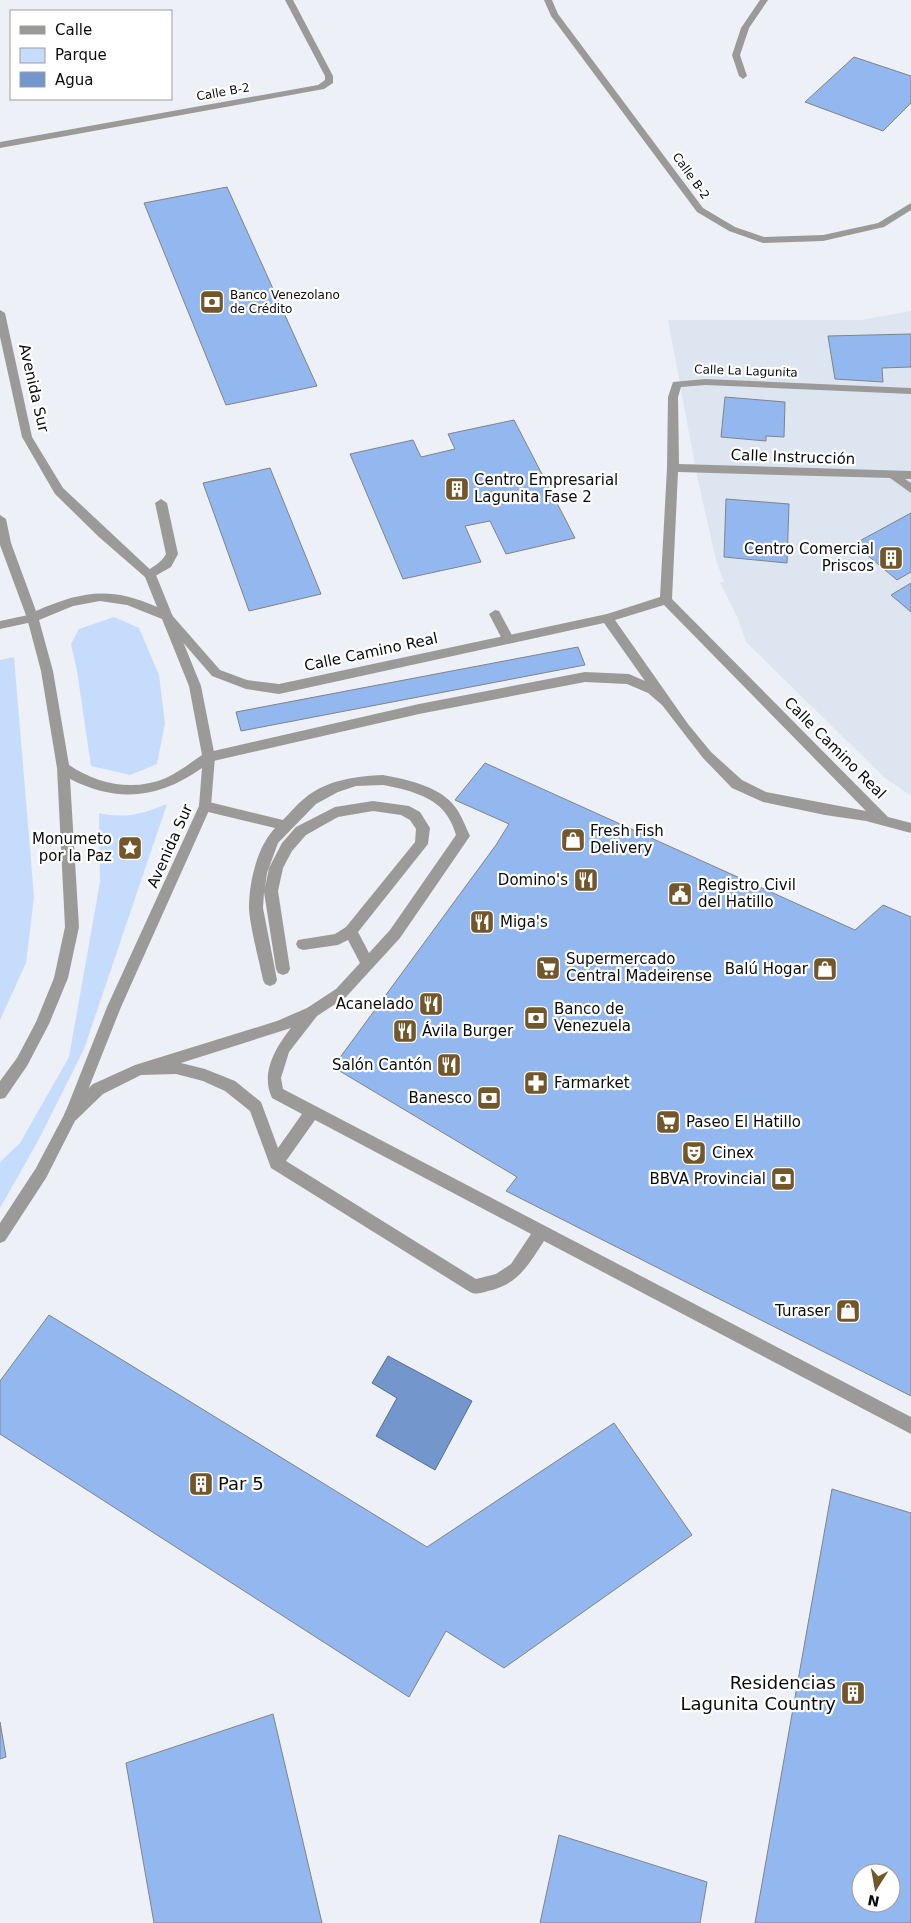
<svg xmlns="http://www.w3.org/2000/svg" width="911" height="1923" font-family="'DejaVu Sans',sans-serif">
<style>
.built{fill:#dde5f1}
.green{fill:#c6dcfc}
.water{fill:#7397cc;stroke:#546d93}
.building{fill:#93b8f0;stroke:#808388;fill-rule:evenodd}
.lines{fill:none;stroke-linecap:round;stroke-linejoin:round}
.service{fill:#9c9a98;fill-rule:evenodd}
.minor{fill:#9c9a98;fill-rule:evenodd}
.tertiary{fill:#9c9a98;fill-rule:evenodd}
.labels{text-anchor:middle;stroke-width:4.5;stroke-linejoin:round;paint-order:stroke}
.far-street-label{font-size:12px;fill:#0a0b0d;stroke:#fff}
.far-poi-label{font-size:12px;fill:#0a0b0d;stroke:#fff;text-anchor:start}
.street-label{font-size:15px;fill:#0a0b0d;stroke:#fff}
.poi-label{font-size:15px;fill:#0a0b0d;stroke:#fff;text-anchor:start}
.near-poi-label{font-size:18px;fill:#0a0b0d;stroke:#fff;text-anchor:start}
</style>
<rect width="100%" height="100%" fill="#edf0f6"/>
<!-- built -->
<path class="built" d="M911 311V796L884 777 746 642 737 616 720 583 724 582 716 560 697 476 668 320H861Z"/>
<!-- green -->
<path class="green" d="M114 617 139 628 159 675 165 723 157 764 130 775 91 766 77 671 71 644 79 629Z
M14 657 34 897 26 963 0 1020V660Z
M167 804 84 1049 38 1141 0 1208V1162L20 1143 69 1057 100 882 99 813C127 819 141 814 167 804Z"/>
<!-- water -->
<path class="water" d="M388 1356 472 1401 435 1470 376 1436 397 1398 372 1383Z"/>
<!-- building -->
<path class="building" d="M854 57 911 76V103L883 131 805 102Z
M227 187 317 386 226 405 144 203Z
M911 334V367L882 368 883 382 835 379 828 336Z
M725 397 785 402 784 437 766 436V441L721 437Z
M514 420 575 538 506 554 490 521 465 526 481 562 403 579 350 454 413 440 421 457 455 449 448 434Z
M270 468 321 594 249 611 203 483Z
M726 499 789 504 787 563 724 557Z
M911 513V572L897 580 854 544Z
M911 583V612L891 595Z
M578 647 585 665 241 731 236 712Z
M485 763 855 930 883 905 911 917V1396L506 1191 517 1177 333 1067 496 845 509 824 455 800Z
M49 1315 427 1547 614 1423 692 1535 504 1668 446 1631 409 1697 0 1434V1381Z
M832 1489 911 1513V1923H755ZM861 1873H891V1903H861Z
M273 1714 322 1923H154L126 1763Z
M0 1722 6 1757 0 1759Z
M559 1835 707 1882 700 1923H540Z"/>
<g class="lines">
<!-- service -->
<path class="service" d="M161 499 167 503 178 554 171 567 150 579 146 578 144 575C151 566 161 564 166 554L155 503Z
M495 610 499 611 514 639 512 642H504L502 639 489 614Z
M383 775C409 780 444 787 458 811 463 819 466 828 470 836L400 938 346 997 317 1016 289 1052 281 1078 283 1089 911 1417V1434L544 1241C528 1265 519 1284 488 1291 481 1293 476 1295 470 1292L271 1168 250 1111 225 1091 203 1081 176 1074 141 1075 103 1094 76 1120 71 1122 66 1120 64 1115 66 1110 93 1084 135 1065 277 1021 307 1008 336 989 360 963 348 940 338 945 303 950 298 948 296 944 298 940 335 934 346 927 415 842 416 829 410 820 401 815 373 811 338 817 306 835 292 851 283 868 278 891 290 969 288 973 283 975 278 973 276 969 264 892 263 908 277 980 275 984 270 986 265 984 263 980C259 959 250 928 249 908 249 882 257 847 275 828L200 810 199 806 200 802 205 801 283 820C290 813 297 804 305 798 326 780 357 776 383 775ZM383 785C405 789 436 796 448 817 452 823 454 829 456 835L390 930 369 953 358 932 428 844 430 828 420 812 409 806 373 801 335 807 296 827 282 843 269 868 265 888 267 873 278 843 316 804 338 792 356 786ZM291 1028C276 1047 260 1073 272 1098L302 1114 278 1148 261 1102 235 1081 205 1069 181 1063ZM315 1120 531 1234 511 1264 496 1274 476 1279 286 1161Z"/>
<!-- minor -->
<path class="minor" d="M285 0H293L333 76V83L324 89 0 148V142L318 85 325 80V76Z
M544 0H552L558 14 703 208 735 227 764 237 823 235 878 223 911 203V210L884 227 823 241 763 243 729 231 697 212 551 16Z
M760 0H768L749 28 740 55 747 76 743 79 739 76 732 55 741 28Z
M705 379 911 388V394L705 385 681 387 678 397 679 464 911 471V479H905L911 483V493L890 478 678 472 672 599 888 817 911 823V833L866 821 825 815 763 802 732 788 703 758 662 705 648 693 627 684 585 682 419 714 209 762 205 760 203 757 205 754 209 752 419 704 585 672 629 674 645 681 604 623 279 694 246 689 212 676 161 617 167 613 171 614 220 670 247 680 279 684 607 614 660 597 667 468 668 397 673 382ZM664 605 866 811 766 792 742 780 711 752 688 724 615 620Z
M33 614 37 615 39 618 37 621 0 629V621Z"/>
<!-- tertiary -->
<path class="tertiary" d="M0 310 5 313 32 437 63 488 156 575 201 686 215 757 211 806 121 1007 78 1115 46 1178 5 1241 0 1243V1223L36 1168 65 1113 107 1007 199 806 202 768C158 799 118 803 70 779L79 927 68 978 49 1024 27 1066 5 1098 0 1099V1081L17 1058 36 1022 54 978 65 927 57 768 41 671 27 618 0 545V515L6 519 11 543 36 611C81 591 111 586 157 607L145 577 99 537 55 494 22 437 0 337ZM100 601 127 605 162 619 189 686 202 755C190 763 179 772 166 778 133 792 97 784 69 765L53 671 39 620 73 606Z"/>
</g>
<!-- icons -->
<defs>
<symbol id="bank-square" viewBox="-11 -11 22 22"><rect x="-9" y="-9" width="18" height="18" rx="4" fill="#73572a" stroke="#fff"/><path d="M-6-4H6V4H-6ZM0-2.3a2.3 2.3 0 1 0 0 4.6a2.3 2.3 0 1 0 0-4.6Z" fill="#fff"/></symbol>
<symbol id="building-square" viewBox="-11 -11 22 22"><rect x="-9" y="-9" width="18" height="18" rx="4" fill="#73572a" stroke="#fff"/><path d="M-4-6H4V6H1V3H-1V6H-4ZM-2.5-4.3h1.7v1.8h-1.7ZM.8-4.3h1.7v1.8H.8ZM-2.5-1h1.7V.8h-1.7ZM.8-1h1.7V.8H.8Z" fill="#fff"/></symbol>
<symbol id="shop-square" viewBox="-11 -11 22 22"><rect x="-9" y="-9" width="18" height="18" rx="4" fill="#73572a" stroke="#fff"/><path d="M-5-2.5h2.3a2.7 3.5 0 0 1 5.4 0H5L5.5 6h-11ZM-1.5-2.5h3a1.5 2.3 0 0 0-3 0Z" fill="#fff"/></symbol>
<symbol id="sight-square" viewBox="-11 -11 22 22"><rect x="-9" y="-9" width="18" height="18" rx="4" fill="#73572a" stroke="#fff"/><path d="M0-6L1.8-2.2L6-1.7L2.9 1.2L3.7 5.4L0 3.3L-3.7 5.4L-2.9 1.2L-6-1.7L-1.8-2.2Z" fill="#fff"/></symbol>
<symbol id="restaurant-square" viewBox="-11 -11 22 22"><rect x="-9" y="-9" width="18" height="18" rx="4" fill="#73572a" stroke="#fff"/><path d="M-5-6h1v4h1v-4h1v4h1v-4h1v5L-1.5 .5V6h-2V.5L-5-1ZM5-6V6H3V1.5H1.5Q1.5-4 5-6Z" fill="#fff"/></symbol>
<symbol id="civic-square" viewBox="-11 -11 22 22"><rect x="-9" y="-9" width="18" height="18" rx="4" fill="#73572a" stroke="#fff"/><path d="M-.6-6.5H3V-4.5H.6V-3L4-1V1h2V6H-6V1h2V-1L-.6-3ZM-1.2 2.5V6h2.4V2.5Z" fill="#fff"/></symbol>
<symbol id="supermarket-square" viewBox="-11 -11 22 22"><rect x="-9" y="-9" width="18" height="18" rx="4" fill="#73572a" stroke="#fff"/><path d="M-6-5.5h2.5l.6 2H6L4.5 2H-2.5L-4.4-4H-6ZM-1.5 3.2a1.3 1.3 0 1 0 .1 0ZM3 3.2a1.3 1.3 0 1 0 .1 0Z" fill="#fff"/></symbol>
<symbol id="pharmacy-square" viewBox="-11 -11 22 22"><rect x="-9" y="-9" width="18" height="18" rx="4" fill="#73572a" stroke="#fff"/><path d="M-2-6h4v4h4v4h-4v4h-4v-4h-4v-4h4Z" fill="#fff"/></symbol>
<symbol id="theatre-square" viewBox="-11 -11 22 22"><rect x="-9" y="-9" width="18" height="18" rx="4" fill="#73572a" stroke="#fff"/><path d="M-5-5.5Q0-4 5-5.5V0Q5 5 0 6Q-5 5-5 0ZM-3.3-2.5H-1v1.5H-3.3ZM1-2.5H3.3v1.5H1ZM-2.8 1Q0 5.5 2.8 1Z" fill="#fff"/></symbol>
</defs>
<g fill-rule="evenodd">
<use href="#bank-square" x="198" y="288" width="28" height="28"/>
<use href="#building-square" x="443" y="475" width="28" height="28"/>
<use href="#building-square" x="877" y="544" width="28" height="28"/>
<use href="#shop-square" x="559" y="826" width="28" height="28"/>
<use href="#sight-square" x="116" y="834" width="28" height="28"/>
<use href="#restaurant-square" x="572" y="866" width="28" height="28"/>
<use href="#civic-square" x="666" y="880" width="28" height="28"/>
<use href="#restaurant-square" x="468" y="908" width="28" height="28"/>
<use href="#supermarket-square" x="534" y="954" width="28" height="28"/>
<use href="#shop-square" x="811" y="955" width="28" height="28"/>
<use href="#restaurant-square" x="417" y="990" width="28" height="28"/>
<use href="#bank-square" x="522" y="1004" width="28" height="28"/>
<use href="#restaurant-square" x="391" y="1017" width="28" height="28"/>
<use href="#restaurant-square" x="435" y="1051" width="28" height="28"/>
<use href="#pharmacy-square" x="522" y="1069" width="28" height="28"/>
<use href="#bank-square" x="475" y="1084" width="28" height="28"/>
<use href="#supermarket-square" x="654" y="1108" width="28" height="28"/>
<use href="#theatre-square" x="680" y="1139" width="28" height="28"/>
<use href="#bank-square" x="769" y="1165" width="28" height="28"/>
<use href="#shop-square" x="834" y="1297" width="28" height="28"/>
<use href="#building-square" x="187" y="1470" width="28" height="28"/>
<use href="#building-square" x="839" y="1679" width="28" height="28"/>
</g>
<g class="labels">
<!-- far-street labels -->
<g class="far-street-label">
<text transform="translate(223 92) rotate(-10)" y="4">Calle B-2</text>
<text transform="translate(691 176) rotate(54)" y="4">Calle B-2</text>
<text transform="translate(746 371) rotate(2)" y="4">Calle La Lagunita</text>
</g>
<!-- far-poi labels -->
<g class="far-poi-label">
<text x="230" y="299">Banco Venezolano<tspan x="230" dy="14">de Crédito</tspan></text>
</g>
<!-- street labels -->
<g class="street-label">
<text transform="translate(34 388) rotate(77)" y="5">Avenida Sur</text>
<text transform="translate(793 457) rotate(2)" y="5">Calle Instrucción</text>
<text transform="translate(371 652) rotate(-12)" y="5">Calle Camino Real</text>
<text transform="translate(835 748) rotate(45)" y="5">Calle Camino Real</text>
<text transform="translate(170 846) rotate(-66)" y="5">Avenida Sur</text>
</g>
<!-- poi labels -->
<g class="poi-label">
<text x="474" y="485">Centro Empresarial<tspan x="474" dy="17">Lagunita Fase 2</tspan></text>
<text x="874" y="554" text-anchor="end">Centro Comercial<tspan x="874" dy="17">Priscos</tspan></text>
<text x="590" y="836">Fresh Fish<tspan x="590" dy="17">Delivery</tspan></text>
<text x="112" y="844" text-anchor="end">Monumeto<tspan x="112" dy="17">por la Paz</tspan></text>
<text x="568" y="885" text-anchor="end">Domino's</text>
<text x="698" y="890">Registro Civil<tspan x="698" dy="17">del Hatillo</tspan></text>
<text x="500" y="927">Miga's</text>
<text x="566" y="964">Supermercado<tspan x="566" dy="17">Central Madeirense</tspan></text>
<text x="808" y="974" text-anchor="end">Balú Hogar</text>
<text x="414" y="1009" text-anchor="end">Acanelado</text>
<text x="554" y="1014">Banco de<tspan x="554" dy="17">Venezuela</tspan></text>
<text x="422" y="1036">Ávila Burger</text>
<text x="432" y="1070" text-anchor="end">Salón Cantón</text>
<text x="554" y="1088">Farmarket</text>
<text x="472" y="1103" text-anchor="end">Banesco</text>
<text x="686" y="1127">Paseo El Hatillo</text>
<text x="712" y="1158">Cinex</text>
<text x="766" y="1184" text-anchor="end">BBVA Provincial</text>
<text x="830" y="1316" text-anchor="end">Turaser</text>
</g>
<!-- near-poi labels -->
<g class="near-poi-label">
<text x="218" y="1490">Par 5</text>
<text x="836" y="1689" text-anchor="end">Residencias<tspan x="836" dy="21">Lagunita Country</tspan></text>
</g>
</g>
<!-- legend -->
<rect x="10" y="10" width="162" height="90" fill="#ffffff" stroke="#9d9d9e"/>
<rect x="20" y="26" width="25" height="8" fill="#9c9a98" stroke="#9d9d9e"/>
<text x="55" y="35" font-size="15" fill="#0a0b0d">Calle</text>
<rect x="20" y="48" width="25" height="15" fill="#c6dcfc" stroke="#9d9d9e"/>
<text x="55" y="60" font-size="15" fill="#0a0b0d">Parque</text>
<rect x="20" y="72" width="25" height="15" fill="#7397cc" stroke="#9d9d9e"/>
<text x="55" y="85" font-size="15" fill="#0a0b0d">Agua</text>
<!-- north arrow -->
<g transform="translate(876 1888) rotate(191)"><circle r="24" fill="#ffffff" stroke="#9d9d9e"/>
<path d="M0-4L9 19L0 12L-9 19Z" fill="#73572a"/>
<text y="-8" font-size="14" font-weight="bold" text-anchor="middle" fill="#0a0b0d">N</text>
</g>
</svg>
